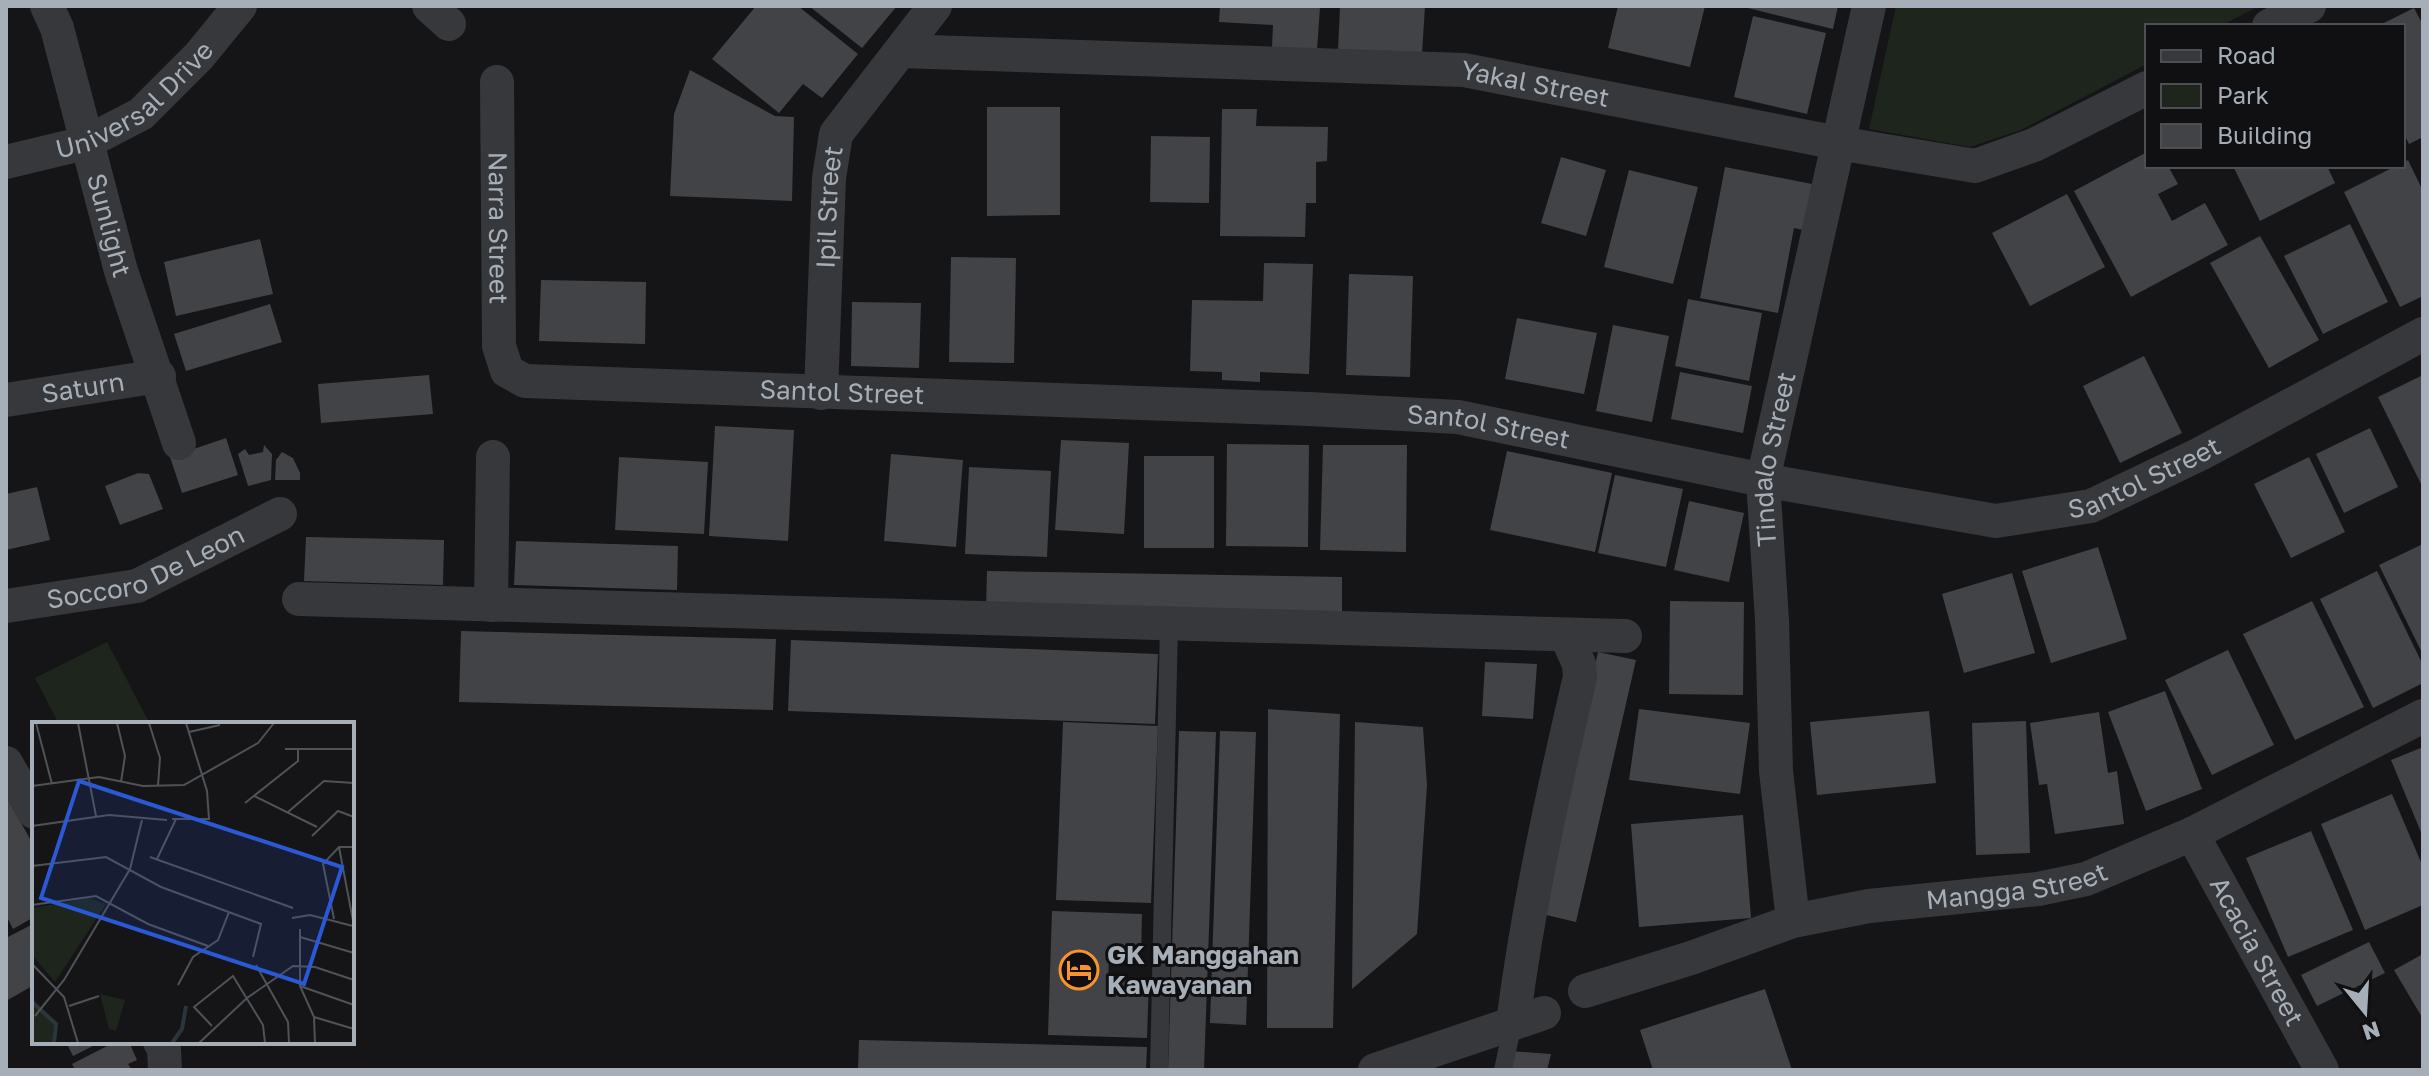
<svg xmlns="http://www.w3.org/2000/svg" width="2429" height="1076" font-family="'Golos Text',sans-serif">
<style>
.green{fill:#1d251d}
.building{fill:#414347}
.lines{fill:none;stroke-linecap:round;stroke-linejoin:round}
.lane{stroke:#36383c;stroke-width:18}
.street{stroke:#36383c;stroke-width:34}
.labels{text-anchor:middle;stroke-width:6;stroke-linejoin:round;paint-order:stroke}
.street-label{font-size:26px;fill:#a6aeb8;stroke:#101012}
.poi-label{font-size:26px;font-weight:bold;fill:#a6aeb8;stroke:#101012;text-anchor:start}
.inset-river{fill:none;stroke:#2b363b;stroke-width:4}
.inset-road{fill:none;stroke:#4f5257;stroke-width:2}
.view{fill:#2b58d5;fill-opacity:0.15;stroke:#2b58d5;stroke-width:4}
.inset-edge{fill:none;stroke:#a6aeb8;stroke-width:4}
</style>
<rect width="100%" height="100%" fill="#151517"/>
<!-- green -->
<path class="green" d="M1896 6H2259L2221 26H2147V64L2021 130 1970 147 1869 129Z
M107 642 150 724H59L35 678Z"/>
<!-- building -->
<path class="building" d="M756 6H798L858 54 822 98 803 84 779 113 712 59Z
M809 6H897L862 48Z
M1220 6 1320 7 1317 50 1272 47 1273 25 1219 22Z
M1340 6H1425L1422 54 1338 51Z
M1618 6H1705L1690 67 1608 48Z
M1740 6H1838L1833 29Z
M2414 8 2423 25V137L2409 144 2403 132V26H2378Z
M1753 16 1826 33 1807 114 1734 97Z
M690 70 775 116 794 117 792 201 670 196 674 114Z
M987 107H1060V215L987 216Z
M1222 109H1257L1256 126 1328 127 1327 161 1316 162V203H1306L1305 237 1220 236Z
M1151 136 1210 137 1209 203 1150 202Z
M2147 152V166H2168L2178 184 2158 194 2172 221 2205 203 2228 245 2131 297 2074 191Z
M1561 157 1606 170 1586 236 1541 223Z
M2408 160 2423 191V296L2400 307 2344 192 2396 166H2403V163Z
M2233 166H2327L2335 183 2260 221Z
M1725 167 1812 184 1803 230 1794 228 1778 313 1700 298Z
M1629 170 1698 187 1673 284 1604 267Z
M2067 194 2105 267 2030 306 1992 233Z
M2350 224 2388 302 2323 334 2284 256Z
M2260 236 2319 340 2269 368 2210 263Z
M260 239 273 294 176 316 164 262Z
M951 257 1016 258 1014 363 949 362Z
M1264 263 1313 264 1309 374 1260 372V382L1222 380V372L1190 371 1192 300 1263 301Z
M1349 274 1413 276 1410 377 1346 375Z
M541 280 646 282 645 344 539 341Z
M1688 299 1762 313 1749 381 1675 366Z
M852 302 921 303 919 368 851 366Z
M270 304 282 342 186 371 174 334Z
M1517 318 1597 333 1584 394 1505 379Z
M1613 325 1669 336 1652 422 1596 411Z
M2144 356 2182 433 2120 463 2083 386Z
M1680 372 1752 386 1743 433 1671 419Z
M429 375 433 414 321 423 318 384Z
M2423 375V488L2378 397Z
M715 426 794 430 788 541 709 536Z
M2370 428 2398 487 2344 513 2316 454Z
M226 438 238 475 182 493 170 457Z
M1061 440 1129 443 1124 534 1055 530Z
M1227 444 1309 445 1308 547 1226 546Z
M264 445 272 454 271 480 248 486 238 454 245 449 249 455 263 452Z
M1323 445H1407L1406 552 1320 550Z
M1507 451 1612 473 1595 552 1490 530Z
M282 452 293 458 300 473V480H275L276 460Z
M891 454 963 460 956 547 884 541Z
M1144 456H1214V548H1144Z
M619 457 708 462 704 534 615 530Z
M2309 457 2345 532 2291 558 2254 484Z
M969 467 1051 471 1047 557 965 554Z
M138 473 149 474 163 509 120 525 105 486Z
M1615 475 1683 489 1666 567 1598 553Z
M37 487 50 540 6 550V494Z
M1689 501 1744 513 1729 582 1674 570Z
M306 537 444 540 443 585 304 581Z
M516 541 678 546 677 590 514 585Z
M2423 544V655L2379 565Z
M2098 547 2127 639 2051 663 2022 571Z
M987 571 1342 577V615L986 610Z
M2377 571 2423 665V683L2373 708 2320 599Z
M2012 573 2035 653 1964 673 1942 594Z
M1670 601 1744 602 1743 695 1669 694Z
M2312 601 2364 707 2295 740 2243 634Z
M461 631 776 639 773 710 459 702Z
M791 640 1158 654 1155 724 788 711Z
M2228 650 2274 745 2212 775 2165 680Z
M1598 652 1636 660 1576 922 1538 913Z
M1485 662 1537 664 1533 719 1482 716Z
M2165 691 2202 789 2146 811 2108 712Z
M1268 709 1340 714 1333 1028H1267Z
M1639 709 1750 723 1740 794 1629 780Z
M1929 711 1936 783 1817 795 1810 722Z
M2099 712 2108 773 2117 771 2124 824 2055 834 2047 784 2039 785 2030 723Z
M2026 721 2030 853 1976 855 1972 723Z
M1063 722 1158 726 1151 903 1056 900Z
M1355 722 1423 727 1427 785 1417 934 1352 989Z
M1179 731 1216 732 1204 1070H1168Z
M1220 731 1256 732 1246 1025 1210 1023Z
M2423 747V837L2391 760Z
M2392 794 2423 867V905L2365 930 2321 824Z
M6 796 34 846V917L13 929 6 915Z
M1743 815 1751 918 1639 927 1631 824Z
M2311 831 2353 930 2288 957 2246 858Z
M1052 911 1142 914 1141 960 1109 958 1108 980 1149 981 1147 1038 1048 1035Z
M33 924 34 985 6 1001V938Z
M2369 942 2385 973 2317 1006 2301 975Z
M2423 954V1019L2394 970Z
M1765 989 1792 1070H1653L1640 1030Z
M859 1040 1147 1047 1146 1070H858Z
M66 1042H101L73 1056Z
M115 1042H129L137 1060 128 1064 132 1070H75L72 1064Z
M1511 1051 1551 1054 1547 1070H1506Z"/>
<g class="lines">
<!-- lane -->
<path class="lane" d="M1159 1070 1169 624
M1503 1070 1513 1023"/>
<!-- street -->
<g class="street">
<path id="s1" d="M47 6 57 28 121 271 179 443"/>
<path d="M429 6 449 24"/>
<path d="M2269 26 2309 6"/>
<path id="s2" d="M901 51 1464 70 1838 143 1975 166 2034 145 2147 88"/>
<path id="s3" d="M497 82 499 346 507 371 525 381 1309 409 1458 417 1763 480 1996 521 2091 506 2200 454 2423 334"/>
<path id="s4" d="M6 162 85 143 141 114 199 56 240 6"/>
<path id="s5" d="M821 393 829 178 836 134 935 6"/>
<path id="s6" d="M6 400 159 376"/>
<path d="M299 599 1625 636"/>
<path d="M491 605 493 457"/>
<path id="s7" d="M6 606 137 586 280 514"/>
<path d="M6 763 34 812"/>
<path id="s8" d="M2192 834 2322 1070"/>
<path id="s9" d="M1793 921 1776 771 1772 620 1763 480 1869 6"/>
<path id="s10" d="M1585 991 1691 958 1793 921 1869 906 2038 889 2086 879 2192 834 2423 716"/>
<path d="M1513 1023C1528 906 1553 792 1580 677L1579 664 1566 635"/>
<path d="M160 1042 164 1049 165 1070"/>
<path d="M1375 1070 1544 1013"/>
</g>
</g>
<!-- icons -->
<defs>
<symbol id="hotel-ring" viewBox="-11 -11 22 22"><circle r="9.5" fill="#101012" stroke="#f8942c" stroke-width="1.5"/><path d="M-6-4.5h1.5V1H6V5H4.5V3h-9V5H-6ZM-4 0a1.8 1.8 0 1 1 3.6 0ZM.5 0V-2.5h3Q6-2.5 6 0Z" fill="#f8942c"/></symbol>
</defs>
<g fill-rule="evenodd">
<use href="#hotel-ring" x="1057" y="948" width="44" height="44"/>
</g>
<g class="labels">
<!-- street labels -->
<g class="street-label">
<text dy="9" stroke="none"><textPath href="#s2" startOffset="636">Yakal Street</textPath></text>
<text dy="9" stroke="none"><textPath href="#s4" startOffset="146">Universal Drive</textPath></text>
<text dy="9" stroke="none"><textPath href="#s5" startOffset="186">Ipil Street</textPath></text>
<text dy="9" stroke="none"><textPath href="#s1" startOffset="228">Sunlight</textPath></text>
<text dy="9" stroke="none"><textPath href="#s3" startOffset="146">Narra Street</textPath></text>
<text dy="9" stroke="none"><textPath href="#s6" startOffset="78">Saturn</textPath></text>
<text dy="9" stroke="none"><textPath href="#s3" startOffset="628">Santol Street</textPath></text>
<text dy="9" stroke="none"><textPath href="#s3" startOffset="1276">Santol Street</textPath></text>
<text dy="9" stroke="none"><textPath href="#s9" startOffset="464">Tindalo Street</textPath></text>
<text dy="9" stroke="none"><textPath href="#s3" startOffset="1948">Santol Street</textPath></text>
<text dy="9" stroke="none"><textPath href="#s7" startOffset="146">Soccoro De Leon</textPath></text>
<text dy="9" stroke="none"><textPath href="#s10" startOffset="446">Mangga Street</textPath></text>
<text dy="9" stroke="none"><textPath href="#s8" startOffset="134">Acacia Street</textPath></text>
</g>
<!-- poi labels -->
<g class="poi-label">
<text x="1107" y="964">GK Manggahan<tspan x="1107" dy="30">Kawayanan</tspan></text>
</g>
</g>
<!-- overview -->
<g transform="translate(32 722)">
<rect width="322" height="322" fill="#151517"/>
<path d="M58 176 74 182 23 260 0 233V186ZM68 272 93 278 84 309 77 307ZM0 281 22 302 20 321H0Z" fill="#1d251d"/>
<path class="inset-river" d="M0 280 24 302 22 321M140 321 150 307 154 284"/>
<path class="inset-road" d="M4 1 20 62M46 1 64 94M85 1 93 34 89 60M117 1 128 36 126 64M157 10 188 3M253 27H322M0 64 67 55 111 64 152 63 226 21 242 1M222 74 285 105M213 81 266 39V28M256 90 292 59 322 61M140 97H177L175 69 154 1M0 104 77 93 135 98M280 114 306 89 322 95M307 125 322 204M118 135 261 186M125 137 144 97M0 144 74 135 129 165 229 202 221 235M0 183 64 174 116 202 176 224M260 196 278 193 321 204M302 197 291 142 307 125H322M268 207V264L282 295 283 321M268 215 322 231M0 242 32 275 46 321M224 243 256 300 257 321M146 263 161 235 186 218 197 190M268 264 322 283M37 284 67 274M3 294 32 258 98 147 110 98M282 295 322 307M180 304 162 285 201 254 231 303 233 321M167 321 215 276 261 244 283 245 322 258"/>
<path class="view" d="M47 59 310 145 272 262 9 176Z"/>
<rect width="322" height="322" class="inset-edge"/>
</g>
<!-- border -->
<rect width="2429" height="1076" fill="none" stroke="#a6aeb8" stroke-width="16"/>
<!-- legend -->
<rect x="2145" y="24" width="260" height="144" fill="#101012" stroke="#4c4f54" stroke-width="2"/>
<rect x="2161" y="50" width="40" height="12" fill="#36383c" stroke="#4c4f54" stroke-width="2"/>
<text x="2217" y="64" font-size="24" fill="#a6aeb8">Road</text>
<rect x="2161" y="84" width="40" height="24" fill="#1d251d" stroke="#4c4f54" stroke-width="2"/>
<text x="2217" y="104" font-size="24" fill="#a6aeb8">Park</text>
<rect x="2161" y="124" width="40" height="24" fill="#414347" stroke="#4c4f54" stroke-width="2"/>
<text x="2217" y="144" font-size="24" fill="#a6aeb8">Building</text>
<!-- north arrow -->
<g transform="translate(2365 1012) rotate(162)" stroke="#101012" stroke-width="6" paint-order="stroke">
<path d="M0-6L14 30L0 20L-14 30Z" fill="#a6aeb8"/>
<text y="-12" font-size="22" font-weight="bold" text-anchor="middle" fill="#a6aeb8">N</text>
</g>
</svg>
